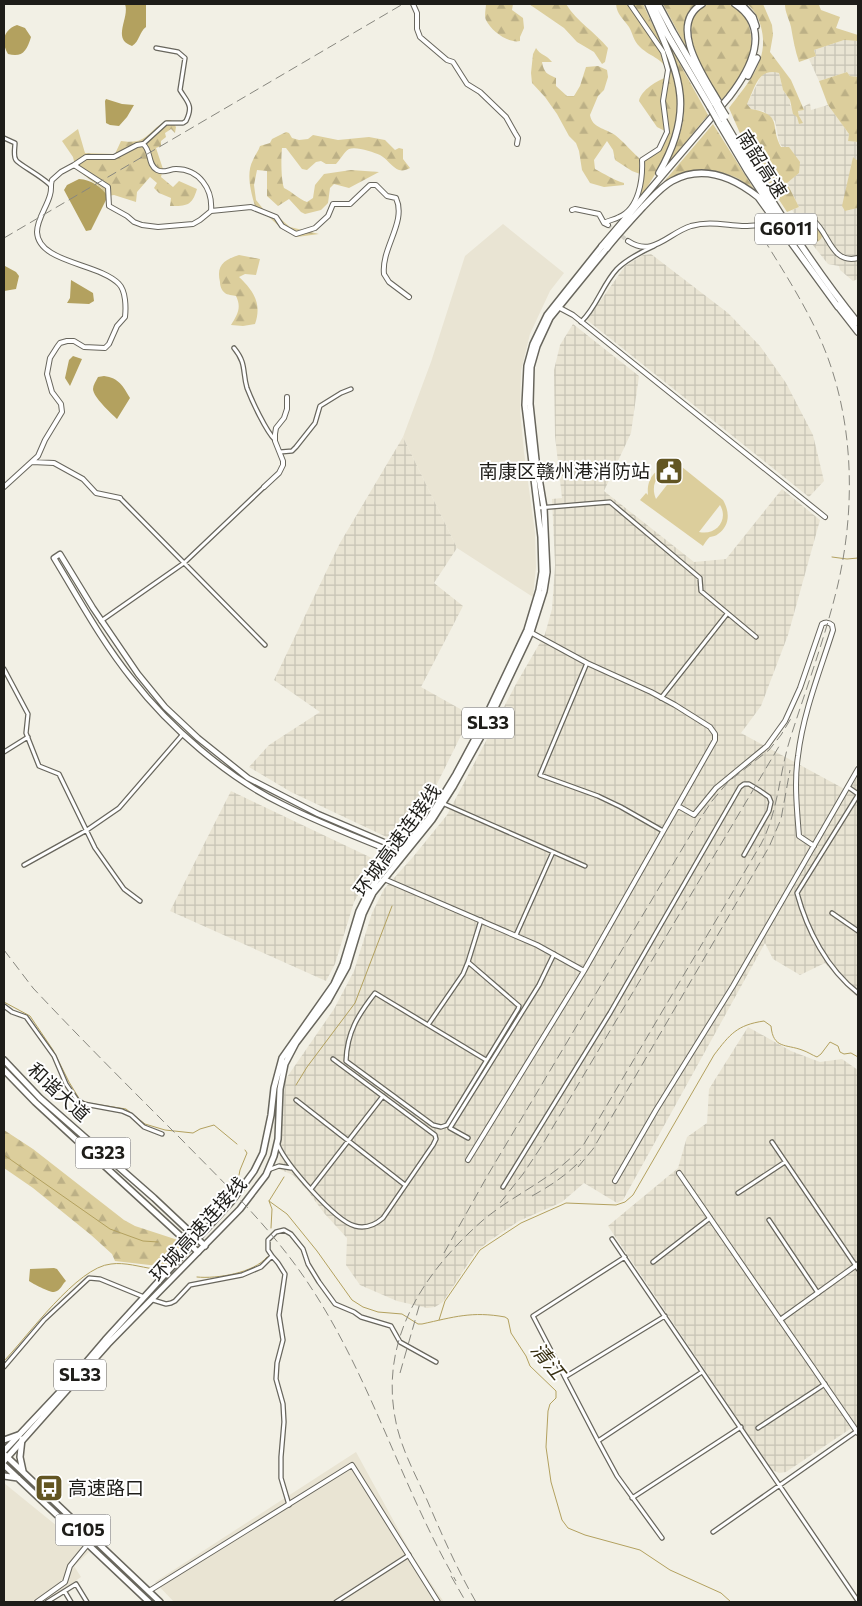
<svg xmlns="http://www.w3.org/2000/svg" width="862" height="1606" font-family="Commissioner,'Noto Sans SC',sans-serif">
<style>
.built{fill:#e9e4d3}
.industrial{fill:url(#industrial-grid)}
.forest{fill:url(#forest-firs)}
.garden{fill:#dcce9c;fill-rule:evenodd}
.water{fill:#b3a15f}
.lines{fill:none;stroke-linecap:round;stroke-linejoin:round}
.stream{stroke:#b3a15f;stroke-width:1}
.tertiary-tunnel{stroke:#d2d0c6;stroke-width:4;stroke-dasharray:4 2;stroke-linecap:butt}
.minor-casing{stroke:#68665d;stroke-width:5.5}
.tertiary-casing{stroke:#68665d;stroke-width:6}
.secondary-casing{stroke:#68665d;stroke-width:7}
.primary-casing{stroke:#68665d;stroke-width:8}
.trunk-casing{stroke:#68665d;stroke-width:8}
.motorway-casing{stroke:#68665d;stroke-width:8}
.minor{stroke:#fff;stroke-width:3}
.tertiary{stroke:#fff;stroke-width:4}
.secondary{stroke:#fff;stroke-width:4.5}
.primary{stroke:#fff;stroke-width:5}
.trunk{stroke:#fff;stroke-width:5}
.motorway{stroke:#fff;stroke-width:5.5}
.rail{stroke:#88877f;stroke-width:1;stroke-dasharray:10 5;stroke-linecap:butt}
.motorway-bridge-casing{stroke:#68665d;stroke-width:8;stroke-linecap:butt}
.motorway-bridge{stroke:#fff;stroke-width:5.5}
.labels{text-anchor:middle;stroke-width:4;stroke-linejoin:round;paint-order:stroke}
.shield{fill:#fff;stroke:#62615e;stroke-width:1}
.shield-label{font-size:18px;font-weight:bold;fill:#1e1d19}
.street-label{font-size:19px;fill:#1e1d19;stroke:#fff}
.poi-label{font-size:19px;fill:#1e1d19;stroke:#fff;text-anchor:end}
.water-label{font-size:20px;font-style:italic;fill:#3a3214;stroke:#fff}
</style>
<defs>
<pattern id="industrial-grid" width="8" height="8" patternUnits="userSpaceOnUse" patternTransform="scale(1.25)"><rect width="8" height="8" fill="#e9e4d3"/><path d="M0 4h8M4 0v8" fill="none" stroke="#c7c3b5"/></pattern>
<pattern id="forest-firs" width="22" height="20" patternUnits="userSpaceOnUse" patternTransform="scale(1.25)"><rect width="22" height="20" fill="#dcce9c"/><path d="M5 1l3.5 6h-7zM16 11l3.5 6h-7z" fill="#bcb086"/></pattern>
</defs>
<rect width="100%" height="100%" fill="#f2f0e5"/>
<!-- built -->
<path class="built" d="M503 224 564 273 550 291 530 334 521 371 520 410 524 452 535 533 536 567 533 597 457 548 403 437 431 362 465 256Z
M356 1452 415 1560 444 1602H174L155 1582Z
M4 1483 89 1552 74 1566 81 1577 45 1602H4Z"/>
<!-- industrial -->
<path class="industrial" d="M844 40 858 41V77L850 76 847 72 819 81 809 59 816 56 814 50Z
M771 71 779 73 783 90 790 100V105L799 116 798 111 804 110 803 107 810 103 811 110 828 105 849 134 848 141 858 142V161L853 157 848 181 846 211 858 208V279L853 281 840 270 839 266 828 264 812 244 792 210 799 207 787 182 799 173 779 142 775 121 763 111 751 109 747 104 760 78 764 73Z
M651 254 728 313 760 346 786 383 813 435 824 481 809 497 587 320 625 266 643 255Z
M573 324 639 376 631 433 604 491 694 562 726 559 782 489 820 520 788 635 761 706 741 733 848 791 858 776V997L850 991 825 963 800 975 773 959 765 943 623 1200 617 1203 584 1183 562 1202 519 1221 489 1241 475 1253 443 1302 435 1307 427 1308 397 1301 360 1285 346 1265 347 1238 324 1213 307 1190 293 1175 279 1169 285 1080 334 1009 354 971 372 913 384 889 413 857 447 815 516 684 545 634 552 609 555 565 552 499 562 498 555 436 554 370 560 345Z
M403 437 457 548 434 583 463 606 421 687 471 715 435 788 393 840 291 792 249 767 269 745 320 712 274 680 340 543Z
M231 791 378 861 354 902 335 964 326 981 170 911Z
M748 1027 791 1051 820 1062 842 1059 858 1070V1428L856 1425 786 1472 779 1473 772 1470 608 1226 678 1168 687 1137 707 1123 709 1089Z"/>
<!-- forest -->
<path class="forest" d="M486 4H513L512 10 523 18 524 28 520 37V41C509 44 491 31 486 20 484 16 486 8 486 4Z
M529 4H566C578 23 594 31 608 48L605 62 602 64 594 52 577 42 564 28Z
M616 4H643C661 44 690 93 674 139 670 152 661 165 654 176 648 186 642 196 635 205L642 160 659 149 667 132 657 127 639 101C641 90 658 80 667 77 668 59 651 58 640 47 633 40 633 34 629 27 623 18 617 15 616 4Z
M663 4H696C679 24 684 37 693 60Z
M708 4C714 4 722 2 727 4 753 10 756 47 747 66 741 79 730 90 721 101 708 76 669 23 708 4Z
M747 4H763L772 25 773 35 770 52 791 80 804 110 798 111 799 116 803 123 799 124 797 117 793 114 790 100 783 90 779 73C758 67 755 88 747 104L751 109C784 115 769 125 781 147H789L800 162 799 173 787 183 799 207 787 212 749 154 729 108C748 83 770 60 761 27 759 18 754 10 747 4Z
M785 4 819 5 821 10 840 17 836 28 858 35V41L844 40 814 50 816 56 799 62C795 50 793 39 791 27 789 18 785 13 785 4Z
M664 35 708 115 665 167C695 114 686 88 664 35Z
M536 48C540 55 547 55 552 62H542C544 73 547 74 556 78V86L567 96H574L580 86 586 67 598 66 607 70 608 77 604 90 598 96 590 115C592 128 605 128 615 135 623 141 631 151 639 158L640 174 632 171 615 160 613 150 607 141 594 160 595 169C605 174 613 180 624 183V185L604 187 590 183 582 170 579 151 576 143 569 136 557 114 545 97 532 83 531 73 533 54Z
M847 72 850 76 858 77V142L848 141 849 134 828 105 819 81Z
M167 120H171L176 127 175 133 171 129 165 133 166 137 161 141V146L156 148 163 169 161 177 173 187 179 181 197 189C192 206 187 206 170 206L171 198 159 193 154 188 157 183 150 177 137 192 136 202 114 195 108 196 101 188 76 169 73 157 62 141 78 129 85 153 115 154 121 141C148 145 146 132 167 120Z
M713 124 757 194C751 189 745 183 739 179 721 170 697 166 678 175 671 179 663 186 656 191Z
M286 132 289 133 292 138 299 140 308 139 313 135 338 140 369 137 385 140 395 150 399 148 403 149V159L410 168C406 170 403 171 399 170 393 168 386 158 380 155 373 152 356 146 349 149 344 152 340 160 336 164H326L321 161 316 162 307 170 302 169 286 148H282C281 157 281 180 284 188 293 192 298 199 307 202L313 198 315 185 324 174 351 170 379 172 349 188 334 184 330 188 328 203 321 210 305 214 301 212 289 199 278 206 267 196V171L257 170 254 185 256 200 264 210 276 215 290 227 319 234 297 237 282 229 269 217 256 210C252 195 245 175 253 160 255 155 258 152 260 146L270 143 272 139Z
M853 157 858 161V208L845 211 842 206Z
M808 235a7 7 0 1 1 14 0a7 7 0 1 1-14 0Z
M239 255 260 259 256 275 245 274 239 277C254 291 262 304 255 324L243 326 231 325C237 315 242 308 236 296 233 295 227 295 225 293 221 290 220 285 220 282 216 265 224 260 239 255Z
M4 1130 33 1149 124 1220 135 1226 187 1243 167 1267 115 1261 112 1254 91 1235 33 1188 4 1168Z"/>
<!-- garden -->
<path class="garden" d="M675 465 682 467 723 500C730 512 730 526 718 534 716 536 713 536 710 537 708 538 705 543 703 546L640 500 646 493 648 495C646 477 658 465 675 465ZM672 470 677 472 656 499C650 485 657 472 672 470ZM720 505C729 520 716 536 699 532Z"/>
<!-- water -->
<path class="water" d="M125 4H146V27C139 32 140 41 132 46 111 39 130 18 125 4Z
M17 25 25 28 31 37C27 51 22 58 8 54 1 42 3 30 17 25Z
M106 99 122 104 134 105 127 117 119 126 110 125 106 123 105 101Z
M79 179C92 180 100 186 108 196L91 230 86 231 64 190 67 185Z
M5 266 16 272 19 276 16 289 4 291Z
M71 280 93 293 94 301 89 304 67 303 70 298Z
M73 356 82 359 70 386 65 378 69 360Z
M104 376C119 378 123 386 130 398L117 419C111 413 93 397 93 389 93 385 96 381 98 377Z
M54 1268 57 1269 66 1281C62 1284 61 1291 54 1292 51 1293 33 1284 29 1281L30 1269Z"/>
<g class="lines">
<!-- stream -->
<path class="stream" d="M832 557 847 559 858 558
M4 1002 30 1016 53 1050 69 1082 80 1100 88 1103 126 1109 145 1124 165 1130 193 1133 200 1129 214 1125 237 1144
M296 1085 307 1067 355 1003 392 906
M4 1155 110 1229 143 1241 158 1242
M239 1175 240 1170 247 1153 245 1150
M269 1201 287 1214 317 1251 352 1300 363 1307 378 1312 402 1314 418 1324H422C454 1317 472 1311 505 1317L508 1319 511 1333 526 1356 530 1366 556 1391V1398L550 1404 548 1411 546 1447 551 1482 562 1520 568 1528 585 1535 640 1550 670 1570 721 1593 731 1602
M271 1228 272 1209 269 1201 284 1177
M197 1277C217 1279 254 1273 267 1257
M439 1320 445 1301 480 1250 489 1244 521 1223 566 1203 616 1205 625 1202 633 1195 714 1055C730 1034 737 1025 764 1021L771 1026C773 1049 786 1044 802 1050 808 1052 812 1055 817 1057L821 1054 830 1042 838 1046 840 1052 844 1054 851 1053 858 1057
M4 1361C28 1336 77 1267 111 1264 125 1262 140 1267 154 1269"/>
<!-- tertiary-tunnel -->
<path class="tertiary-tunnel" d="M608 225 628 241
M765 225 777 221"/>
<defs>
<path id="minor" d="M4 138 15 143C15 148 13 156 16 160 18 164 43 177 50 185
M143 144 166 123H183L186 121C194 105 187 102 180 90L185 58 178 52 156 48
M581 322C597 307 602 285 617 269 627 259 641 252 654 246
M234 348C247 364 242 371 247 388 252 401 266 431 275 440
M280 452 292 451 296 447 315 423 320 406 341 393 351 389
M120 498 265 645
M538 508 610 502 700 578 701 591 756 637
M101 621 184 563 264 487
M587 663 540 775 598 796 621 807 663 831
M4 669 28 714 26 733 39 766 59 774 95 848 124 889 140 901
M661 698 727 614
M4 752 28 737
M848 787 858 794
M858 795 797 893C807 930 827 969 858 993
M442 803 585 866
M24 865 87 830 119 808 183 734
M832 913 858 931
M481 920 468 962 519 1006 518 1009 447 1125 441 1127 433 1125 346 1061C347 1032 358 1015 375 993L486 1060
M516 935 553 852
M4 1006 12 1012 26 1017 54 1056 66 1084 77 1100 84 1104 122 1111 131 1115 144 1127 162 1134
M428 1025 463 974 468 962
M296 1100 405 1185
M468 1138 450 1128 539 985 554 954
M772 1142 858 1269
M278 1145C286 1164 335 1221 355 1226 366 1229 375 1225 383 1218L433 1145 436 1139 435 1135 333 1059
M268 1170 279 1166 291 1168
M503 1187 610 1013 740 787 744 784H749L759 790 769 797 771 802 769 811 744 855
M311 1189 383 1096
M738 1193 785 1162
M769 1220 818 1293
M612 1239 858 1601
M272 1256 278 1263 285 1274 279 1315 283 1340 277 1363 276 1379 283 1404 284 1422 281 1457V1478L289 1505
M625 1257 533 1316 598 1441 617 1476 662 1538
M653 1262 710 1218
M153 1300 166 1304 171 1303 175 1301 190 1285 242 1275 261 1267 272 1256 268 1250V1240L276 1232 284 1230 291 1234 303 1249 308 1264 319 1282 335 1304 354 1312 361 1317 391 1326 400 1342 436 1362
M4 1367 44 1320 89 1278 100 1279 144 1297
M565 1377 665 1316
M758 1428 825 1384
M598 1441 702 1372
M632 1498 741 1427
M713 1532 857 1431
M65 1592 71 1602
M47 1602 76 1584 87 1602
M336 1602 409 1555"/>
<path id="tertiary" d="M413 4 417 13V29L420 37 447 60 453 62 467 84 480 92 506 117 515 133 518 138 517 144
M572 210 575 209 599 214 604 223 608 225
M211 211 251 207 276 217 282 226 296 234 315 228 328 216 333 204H350L370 185H376L387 196 396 198C407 222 381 248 384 274L389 282 409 297
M791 217C831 207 822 267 858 258
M604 223C609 220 614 220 619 217 639 209 643 179 642 160L659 149 667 132 663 101 668 70 663 52 630 4
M628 241C653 258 668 233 691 226 709 221 724 225 742 226 750 226 758 225 765 225
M558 307 573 315 825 517
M32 462 54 463 83 479 96 493 120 498
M4 487 38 456 45 440 62 412 61 404 52 392 47 374 50 358 57 347 60 343 67 341H74L84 347 105 348 109 344 117 326 125 317C126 308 126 291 119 284 99 263 38 263 37 232 37 219 47 207 50 195 52 190 50 185 52 180L61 172 74 165 86 157H114L137 145 143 144C152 151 147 164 157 170 164 174 169 169 176 169 199 169 213 189 211 211L200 220 193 224 158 227 142 225 134 222 127 216 109 206 108 187 74 165
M264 487 279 473 283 465V461L275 441V434L276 428 284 418 287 409V397
M678 806 694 815 716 788 767 746 785 721 800 688 822 624C825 622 829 622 832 625L833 630C820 671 803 713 798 756 794 782 797 810 799 836L814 846
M384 879 537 945 584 971
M468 1160 584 971 715 740V734L710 727 675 705 651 692 587 663 530 632
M679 1173 858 1433
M615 1181 656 1110 733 986 858 769
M780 1320 858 1264
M149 1591 352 1465 438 1602
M37 1602 65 1582 70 1566 88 1544"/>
<path id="secondary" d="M401 855C361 839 321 824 282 804 227 777 170 728 132 679 102 642 79 599 54 558L60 554 93 608 138 674 165 707 198 738 248 778 318 814 405 851"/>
<path id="primary" d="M4 1451 70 1381 105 1340 232 1201 254 1171 263 1153 271 1115 274 1088 282 1058 334 984 343 964 359 911 369 891 379 877 429 818 456 774 479 731 527 630 539 590 542 572 541 537 525 405 527 366 533 344 547 315 602 246
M4 1461 108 1344 240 1209 266 1175 274 1156 278 1139 280 1089 285 1064 296 1043 328 1001 347 967 363 914 373 893 432 820 453 787 483 733 531 632 544 591 547 572 544 508 536 460 530 404 531 367 537 346 550 318 607 248"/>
<path id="trunk" d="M4 1060 40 1098 154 1198 205 1246
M4 1070 35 1102 198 1252
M22 1439 20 1457 23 1471
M4 1440 18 1435
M4 1454 160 1602
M4 1465 149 1602
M4 1476 18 1478"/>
<path id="motorway" d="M648 4C676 70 699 104 659 173
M652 4 667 34 710 107
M658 4 673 32 715 104
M702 4C667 25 704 77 718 101
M741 4 753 17 756 26
M748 76 757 58
M723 119C764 189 807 260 858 323
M719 123 748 172 791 237
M602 246 729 97C750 70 773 29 735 4
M607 248C619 233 631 220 643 207 652 198 661 187 672 181 703 164 733 177 758 197L838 307
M837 305 858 332"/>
</defs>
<!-- minor casing -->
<use href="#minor" class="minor-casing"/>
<!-- tertiary casing -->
<use href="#tertiary" class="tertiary-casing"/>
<!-- secondary casing -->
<use href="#secondary" class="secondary-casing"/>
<!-- primary casing -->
<use href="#primary" class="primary-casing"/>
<!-- trunk casing -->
<use href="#trunk" class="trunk-casing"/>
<!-- motorway casing -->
<use href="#motorway" class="motorway-casing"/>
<!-- minor -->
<use href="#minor" class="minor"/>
<!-- tertiary -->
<use href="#tertiary" class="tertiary"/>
<!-- secondary -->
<use href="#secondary" class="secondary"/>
<!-- primary -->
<use href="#primary" class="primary"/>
<!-- trunk -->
<use href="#trunk" class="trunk"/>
<!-- motorway -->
<use href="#motorway" class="motorway"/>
<!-- rail -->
<path class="rail" d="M4 238 403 4
M4 950 33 988C81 1039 131 1089 181 1139 227 1186 274 1231 310 1286 371 1378 401 1486 456 1581
M578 1167 593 1149 769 847 781 819 790 770
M532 1196C550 1186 567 1175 581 1160
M500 1203 523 1174 541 1147 781 743
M444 1253 489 1173 700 819 712 801 728 782 769 750 781 735 793 715
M400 1373 420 1303
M451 1576 466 1602
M476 1602C457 1569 442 1535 427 1500 416 1476 403 1452 397 1427 377 1343 422 1274 482 1221 515 1193 556 1178 584 1144L761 844C779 810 779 772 791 736 807 686 826 635 838 584 856 506 854 418 822 343 806 306 784 272 763 238"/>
<defs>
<path id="motorway-bridge" d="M718 103 726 116
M715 104 723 119
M710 107 719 123"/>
</defs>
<!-- motorway-bridge casing -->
<use href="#motorway-bridge" class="motorway-bridge-casing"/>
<!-- motorway-bridge -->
<use href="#motorway-bridge" class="motorway-bridge"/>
</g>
<!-- icons -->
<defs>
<symbol id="civic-square" viewBox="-11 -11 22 22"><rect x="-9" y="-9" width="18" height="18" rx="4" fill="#625522" stroke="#fff"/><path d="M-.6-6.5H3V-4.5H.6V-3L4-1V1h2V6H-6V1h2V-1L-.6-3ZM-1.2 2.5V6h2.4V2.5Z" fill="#fff"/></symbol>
<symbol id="bus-square" viewBox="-11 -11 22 22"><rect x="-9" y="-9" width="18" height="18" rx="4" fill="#625522" stroke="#fff"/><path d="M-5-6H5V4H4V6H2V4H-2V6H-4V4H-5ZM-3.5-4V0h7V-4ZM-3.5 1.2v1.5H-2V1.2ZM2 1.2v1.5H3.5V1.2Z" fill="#fff"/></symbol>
</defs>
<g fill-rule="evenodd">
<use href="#civic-square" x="653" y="455" width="32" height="32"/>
<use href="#bus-square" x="33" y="1472" width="32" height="32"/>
</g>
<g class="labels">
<!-- shield labels -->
<g class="shield">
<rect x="755" y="213.5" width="62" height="31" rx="4"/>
<rect x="462" y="707.5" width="52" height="31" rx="4"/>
<rect x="75.5" y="1137.5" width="55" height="31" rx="4"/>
<rect x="54" y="1359.5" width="52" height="31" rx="4"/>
<rect x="55.5" y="1514.5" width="55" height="31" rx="4"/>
</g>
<g class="shield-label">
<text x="786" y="235">G6011</text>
<text x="488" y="729">SL33</text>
<text x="103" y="1159">G323</text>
<text x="80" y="1381">SL33</text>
<text x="83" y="1536">G105</text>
</g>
<!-- street labels -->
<g class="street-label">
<text transform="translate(762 164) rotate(58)" y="7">南韶高速</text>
<text transform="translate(397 840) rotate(-54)" y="7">环城高速连接线</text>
<text transform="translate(59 1092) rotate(43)" y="7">和谐大道</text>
<text transform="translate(198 1229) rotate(-48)" y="7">环城高速连接线</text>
</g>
<!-- poi labels -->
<g class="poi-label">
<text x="650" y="478">南康区赣州港消防站</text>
<text x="68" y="1495" text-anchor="start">高速路口</text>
</g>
<!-- water labels -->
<g class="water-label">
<text transform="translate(548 1361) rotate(51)" y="7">清江</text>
</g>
</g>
<!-- border -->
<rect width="862" height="1606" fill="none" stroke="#1e1d19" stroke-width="10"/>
</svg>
